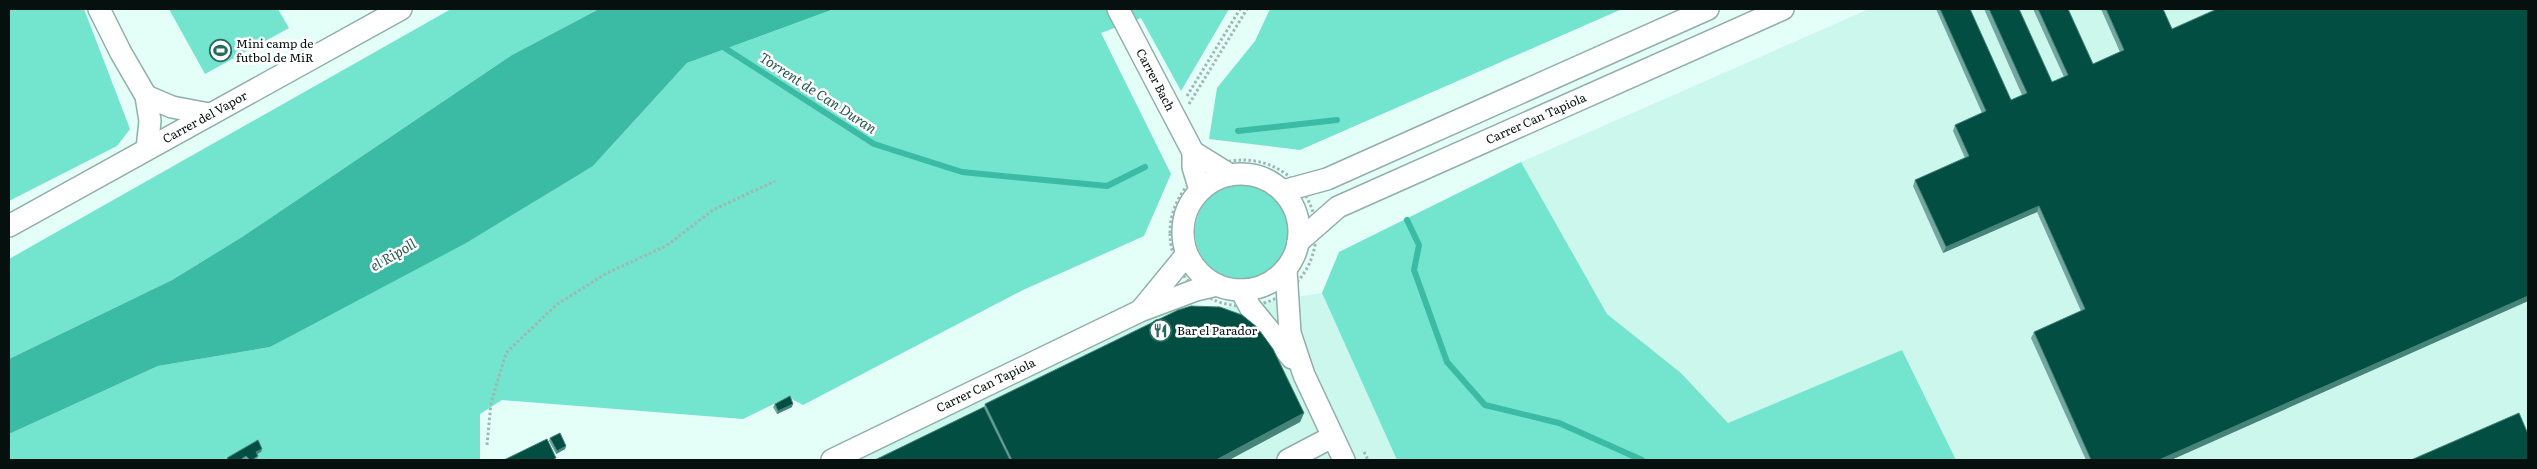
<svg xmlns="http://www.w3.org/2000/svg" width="2537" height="469" font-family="Literata,serif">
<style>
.built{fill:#ccf7ed}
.green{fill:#73e4ce}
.water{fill:#3bbaa4}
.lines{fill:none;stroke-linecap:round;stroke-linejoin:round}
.stream{stroke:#3bbaa4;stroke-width:6}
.minor-casing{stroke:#8fafa8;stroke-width:24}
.path{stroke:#a0b6b1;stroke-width:3;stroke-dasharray:2.5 2.5;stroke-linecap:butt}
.minor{stroke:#fff;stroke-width:21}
.wall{fill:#73a69e}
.shaded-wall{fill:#468379}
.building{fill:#024e43;stroke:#468379}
.labels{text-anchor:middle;stroke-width:5;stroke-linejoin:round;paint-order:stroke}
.poi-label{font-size:12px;fill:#06110f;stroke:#fff;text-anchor:start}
.street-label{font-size:12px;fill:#06110f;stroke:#fff}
.water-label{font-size:14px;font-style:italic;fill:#275a51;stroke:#fff}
</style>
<rect width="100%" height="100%" fill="#e4fef8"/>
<!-- built -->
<path class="built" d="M1869 9H2528V460H1956L1902 350 1728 423 1681 373 1607 314 1521 162Z
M1322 293 1397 460H854L1169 308 1195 312Z"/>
<!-- green -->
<path class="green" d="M9 9H84L130 129 117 146 9 201Z
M169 9H278L289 28 205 74Z
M451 9H599L512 55 242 237 172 280 9 359V259Z
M834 9H1229L1181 91 1141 18 1101 33 1171 174 1144 236 1023 290 803 405 788 397 743 419 502 400 480 414V460H9V434L158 366 270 347 593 166 687 63Z
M1270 9H1622L1300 150 1209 139 1217 88 1255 41Z
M1521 162 1607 314 1681 373 1728 423 1902 350 1956 460H1397L1322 293 1339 252Z
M1195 232a47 47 0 1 1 94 0a47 47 0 1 1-94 0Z"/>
<!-- water -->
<path class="water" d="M599 9H834L687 63 593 166 466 243 270 347 158 366 9 434V359L172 280 242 237 512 55Z"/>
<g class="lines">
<!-- stream -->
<path class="stream" d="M720 45 874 144 962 172 1107 186 1145 167
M1238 131 1337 120
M1407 220 1419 245 1414 270 1447 362 1485 405 1559 423 1642 460"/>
<defs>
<g id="minor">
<path d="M99 9 121 53 146 96 150 121 147 149"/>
<path id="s1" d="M1118 9 1193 152V167L1200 190"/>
<path d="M146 96 172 107 209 114"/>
<path d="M1193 152 1230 175"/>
<circle cx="1241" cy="232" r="58"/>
<path d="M1283 191 1327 179 1708 9"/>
<path id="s2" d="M9 226 401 9"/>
<path id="s3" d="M1298 242 1338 207 1783 9"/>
<path d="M1286 270 1290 333 1304 375 1344 460"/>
<path d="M1241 290 1250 307 1292 358"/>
<path d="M1141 310 1187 254"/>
<path id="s4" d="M832 460 1140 311 1196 290 1217 285"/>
<path d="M1288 460 1332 437"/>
</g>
</defs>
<!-- minor casing -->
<use href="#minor" class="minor-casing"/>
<!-- path -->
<path class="path" d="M1187 96 1240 9
M1189 104 1247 9
M1170 233a73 73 0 1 1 146 0a73 73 0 1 1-146 0Z
M487 445 491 403 506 353 556 305 607 273 666 246 713 210 775 181
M1364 452 1368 460"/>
<!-- minor -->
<use href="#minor" class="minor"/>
</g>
<!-- wall -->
<path class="wall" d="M1936 9H1970L2011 100 2022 95 1984 9H2019L2052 82 2064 77 2033 9H2068L2093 64 2120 52 2101 9H2163L2172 29 2528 9V301L2171 460H2086L2031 338 2034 332 2081 311 2037 212 1943 253 1913 186 1915 180 1965 158 1953 131 1955 125 1982 113Z
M775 404 792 407 777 414 773 407Z
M985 404 1304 413 1300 422 1229 460H875L984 407Z
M550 438 566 446 565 449 556 454 549 441Z
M262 449 261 452 257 454 258 456 257 460H227V458Z"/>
<!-- shaded-wall -->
<path class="shaded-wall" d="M2039 206 2037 212 1943 253 1946 247Z
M2528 296V301L2171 460H2159Z
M793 404 792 407 777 414 778 411Z
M1304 413 1300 422 1229 460H1216Z
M566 446 565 449 556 454 557 451Z
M262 449 261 452 255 455 256 452Z"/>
<!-- building -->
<path class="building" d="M1940 9H1970L2011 100 2027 93 1989 9H2019L2052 82 2068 75 2038 9H2068L2093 64 2124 50 2106 9H2163L2172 29 2217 9H2528V296L2159 460H2091L2034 332 2085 309 2039 206 1946 247 1915 180 1969 156 1955 125 1986 111Z
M1191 306 1220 307 1242 315 1257 327 1273 349 1304 413 1216 460H1012L985 404 1178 310Z
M790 396 793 404 778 411 775 404Z
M984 407 1010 460H875Z
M2519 413 2528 434V460H2411Z
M560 433 566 446 557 451 550 438Z
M547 439 556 458 552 460H504Z
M258 440 262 449 256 452 258 456 252 460H250L246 456 240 460H229L227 458Z"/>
<!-- icons -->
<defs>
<symbol id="stadium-ring" viewBox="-11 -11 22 22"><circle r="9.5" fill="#fff" stroke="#246a5d" stroke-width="1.5"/><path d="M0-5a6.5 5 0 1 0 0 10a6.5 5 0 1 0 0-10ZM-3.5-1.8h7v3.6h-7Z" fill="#246a5d"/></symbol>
<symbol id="restaurant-ring" viewBox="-11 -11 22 22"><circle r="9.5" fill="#fff" stroke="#246a5d" stroke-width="1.5"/><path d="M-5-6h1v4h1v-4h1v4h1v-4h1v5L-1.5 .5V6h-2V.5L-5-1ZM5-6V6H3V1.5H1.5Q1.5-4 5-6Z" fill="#246a5d"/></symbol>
</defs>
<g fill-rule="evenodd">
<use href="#stadium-ring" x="208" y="38" width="25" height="25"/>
<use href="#restaurant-ring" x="1148" y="318" width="25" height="25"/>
</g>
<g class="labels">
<!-- poi labels -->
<g class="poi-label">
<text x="236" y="48">Mini camp de<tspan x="236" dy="14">futbol de MiR</tspan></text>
<text x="1177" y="335">Bar el Parador</text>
</g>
<!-- street labels -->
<g class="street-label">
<text dy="4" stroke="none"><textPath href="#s1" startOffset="80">Carrer Bach</textPath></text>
<text dy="4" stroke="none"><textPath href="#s2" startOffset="224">Carrer del Vapor</textPath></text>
<text dy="4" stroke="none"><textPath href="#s3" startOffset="270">Carrer Can Tapiola</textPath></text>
<text dy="4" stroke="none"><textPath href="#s4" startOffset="171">Carrer Can Tapiola</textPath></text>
</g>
<!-- water labels -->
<g class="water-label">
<text transform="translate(818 93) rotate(33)" y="5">Torrent de Can Duran</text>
<text transform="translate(393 255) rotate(-30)" y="5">el Ripoll</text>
</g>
</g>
<!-- border -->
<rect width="2537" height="469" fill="none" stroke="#06110f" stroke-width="20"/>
</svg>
